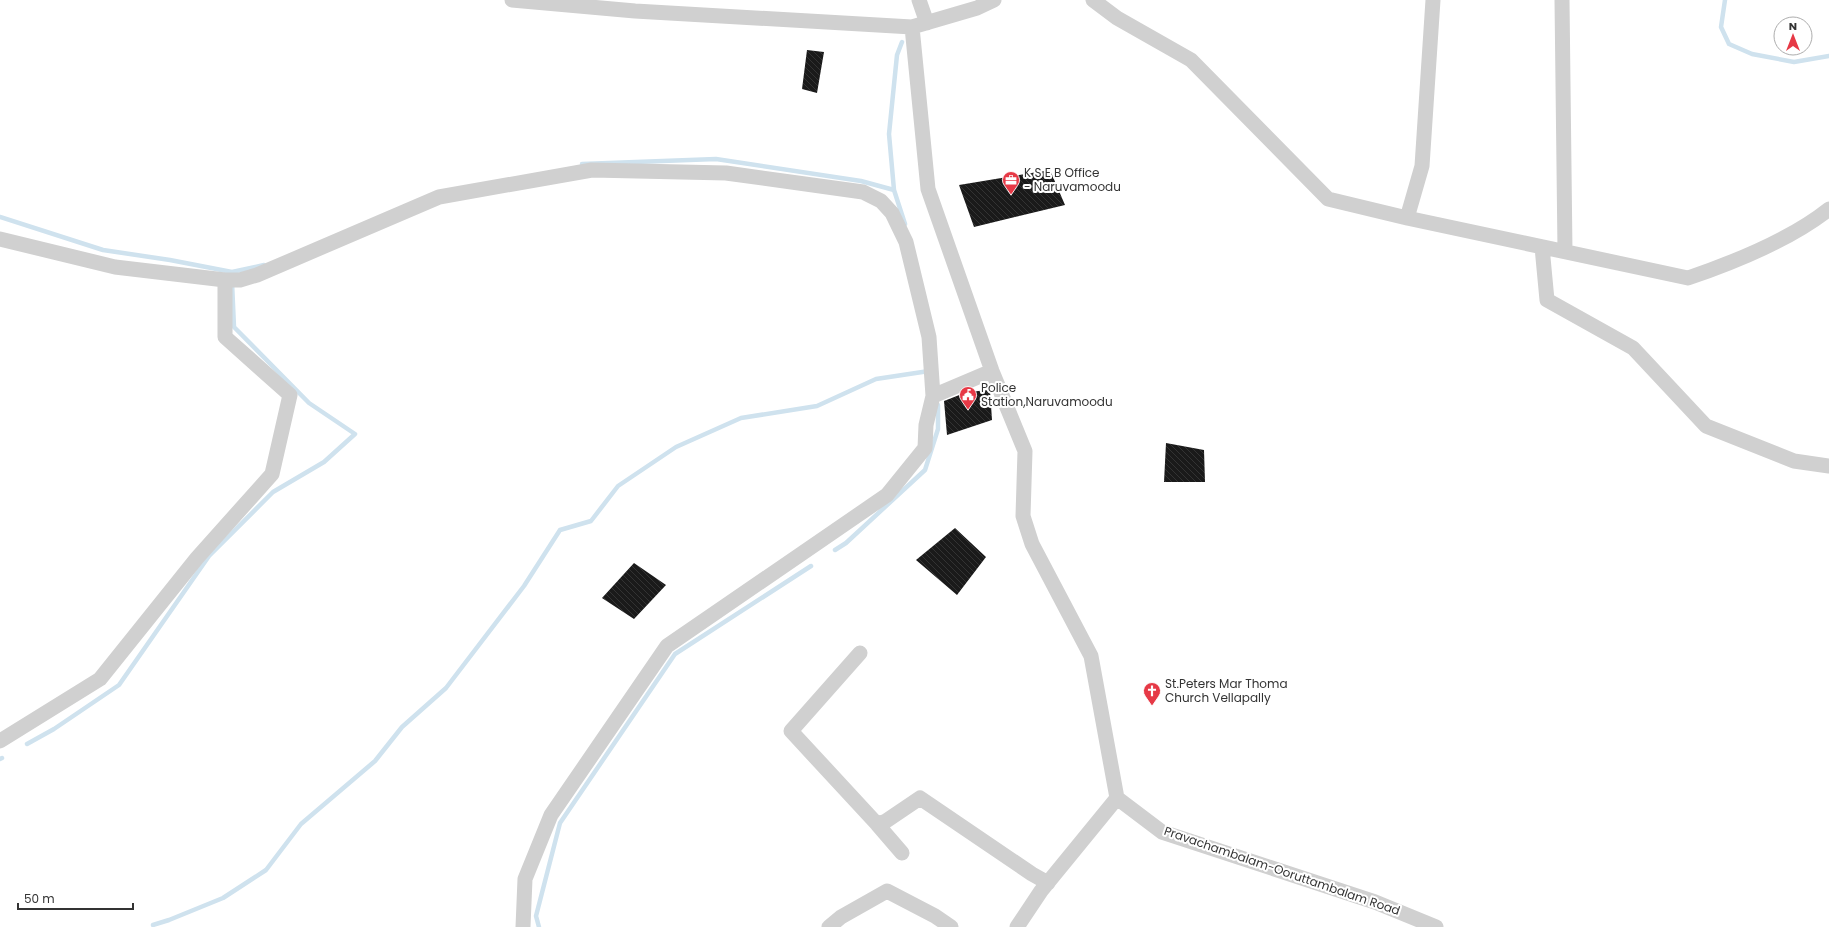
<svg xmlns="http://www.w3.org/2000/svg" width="1829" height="927" font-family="Poppins,sans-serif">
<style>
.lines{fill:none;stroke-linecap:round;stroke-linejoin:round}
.stream{stroke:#cfe2ee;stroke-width:4.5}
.building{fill:url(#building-back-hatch)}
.minor{stroke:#d0d0d0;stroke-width:15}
.labels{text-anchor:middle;stroke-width:4;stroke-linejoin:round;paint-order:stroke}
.poi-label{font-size:12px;fill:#333;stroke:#fff;text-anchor:start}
.street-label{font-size:12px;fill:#333;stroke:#fff}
</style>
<defs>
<pattern id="building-back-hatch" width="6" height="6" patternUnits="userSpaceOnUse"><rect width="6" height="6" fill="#1a1a1a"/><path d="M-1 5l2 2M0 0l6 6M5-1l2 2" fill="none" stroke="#333"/></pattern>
</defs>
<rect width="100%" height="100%" fill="#fff"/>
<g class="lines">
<!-- stream -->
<path class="stream" d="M1725 0 1721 27 1729 44 1752 54 1794 62 1829 56
M582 164 716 159 861 181 894 190 905 224
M894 190 889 134 897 55 902 42
M0 217 103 250 170 260 232 272 264 265
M835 550 846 543 925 470 938 429V405
M27 744 54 729 119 685 209 556 273 492 324 462 355 434 309 403 234 327 232 282
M0 759 2 758
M153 925 169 920 223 898 266 870 301 824 375 761 402 727 446 688 524 586 560 530 591 521 618 486 676 447 741 418 817 406 876 379 929 371
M539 927 536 916 560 823 675 654 811 566"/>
</g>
<!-- building -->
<path class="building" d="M807 50 824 52 817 93 802 89Z
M1050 170 1065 205 974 227 959 185Z
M990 390 992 420 947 435 944 401 967 392Z
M1166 443 1204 450 1205 482H1164Z
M955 528 986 557 957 595 916 560Z
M634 563 666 585 634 619 602 598Z"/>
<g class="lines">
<!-- minor -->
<path class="minor" d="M512 0 635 11 912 27 977 8 994 0
M919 0 927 23
M1093 0 1117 18 1191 60 1328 199 1407 218 1422 166 1433 0
M1562 0 1565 251
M912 27 928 189 992 371 1025 451 1023 516 1032 544 1091 656 1117 798 1162 832 1375 902 1436 927
M1407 218 1688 278C1735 262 1790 240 1829 209
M0 239 115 267 225 280
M1542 247 1547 300 1633 348 1706 426 1794 461 1829 466
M860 653 791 731 877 824 886 821 920 798 1032 874 1048 883
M0 741 100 679 197 558 272 474 290 395 225 337V280H240L257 275 439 197 592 170 726 173 863 192 881 201 892 213 906 242 929 337 933 396
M877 824 902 853
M523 927 525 879 551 815 667 646 887 495 925 448 926 425 933 396 992 371
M829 927 841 917 887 891 935 916 951 927
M1017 927 1041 891 1117 798"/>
</g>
<!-- icons -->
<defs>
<symbol id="office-pin" viewBox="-11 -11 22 30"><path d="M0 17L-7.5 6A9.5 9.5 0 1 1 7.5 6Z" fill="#e63946" stroke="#fff"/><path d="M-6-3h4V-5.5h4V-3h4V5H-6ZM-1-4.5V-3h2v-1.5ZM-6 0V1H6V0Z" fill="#fff"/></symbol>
<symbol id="civic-pin" viewBox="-11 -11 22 30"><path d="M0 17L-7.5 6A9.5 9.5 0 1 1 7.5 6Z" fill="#e63946" stroke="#fff"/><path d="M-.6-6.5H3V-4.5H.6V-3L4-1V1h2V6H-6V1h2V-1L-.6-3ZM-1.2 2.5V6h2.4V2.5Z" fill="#fff"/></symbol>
<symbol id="church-pin" viewBox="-11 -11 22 30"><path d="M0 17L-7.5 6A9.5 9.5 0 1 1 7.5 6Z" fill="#e63946" stroke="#fff"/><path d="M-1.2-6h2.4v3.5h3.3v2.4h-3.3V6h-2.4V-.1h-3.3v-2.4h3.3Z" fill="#fff"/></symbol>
</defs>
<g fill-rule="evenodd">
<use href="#office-pin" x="1001" y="170" width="20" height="27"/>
<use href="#civic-pin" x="958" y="385" width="20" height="27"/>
<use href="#church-pin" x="1142" y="681" width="20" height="27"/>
</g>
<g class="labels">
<!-- poi labels -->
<g class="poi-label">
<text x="1024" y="177">K S E B Office<tspan x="1024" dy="14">- Naruvamoodu</tspan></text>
<text x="981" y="392">Police<tspan x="981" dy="14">Station,Naruvamoodu</tspan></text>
<text x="1165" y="688">St.Peters Mar Thoma<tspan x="1165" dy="14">Church Vellapally</tspan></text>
</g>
<!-- street labels -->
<g class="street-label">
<text transform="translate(1282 871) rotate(19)" y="4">Pravachambalam-Ooruttambalam Road</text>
</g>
</g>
<!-- north arrow -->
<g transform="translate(1793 36)"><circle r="19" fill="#ffffff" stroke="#adadad"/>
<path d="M0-3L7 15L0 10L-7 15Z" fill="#e63946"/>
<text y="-6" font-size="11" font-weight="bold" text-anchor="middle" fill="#333333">N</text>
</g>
<!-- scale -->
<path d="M18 903v6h115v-6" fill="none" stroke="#333333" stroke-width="2"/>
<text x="24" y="903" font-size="12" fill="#333333" stroke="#ffffff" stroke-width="3" paint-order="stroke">50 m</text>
</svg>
